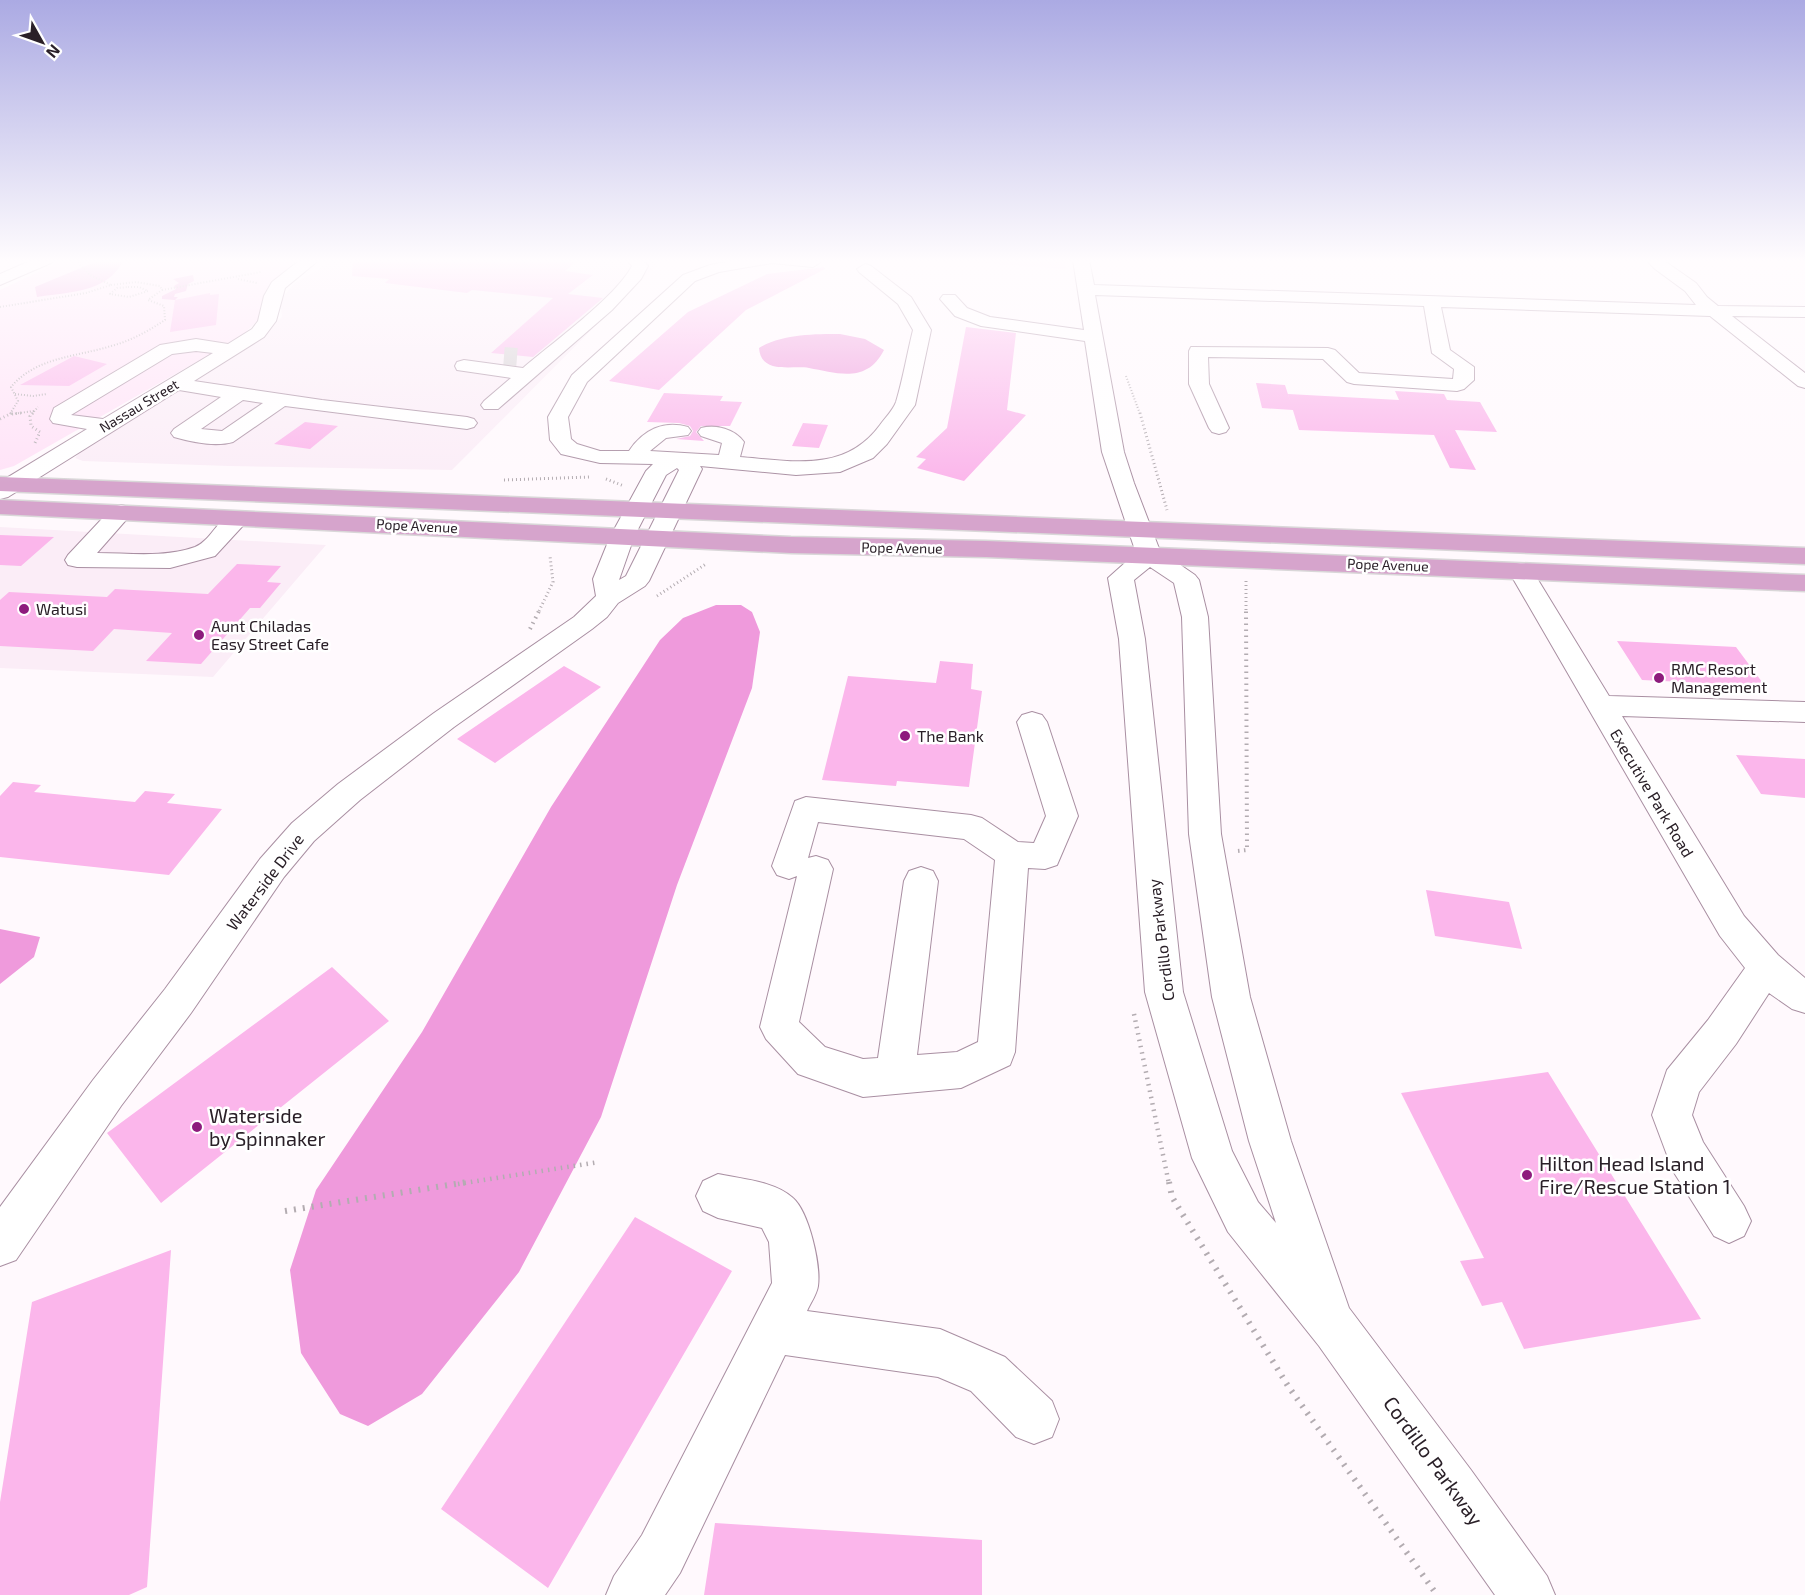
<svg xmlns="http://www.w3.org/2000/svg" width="1805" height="1595" font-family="'Exo 2',sans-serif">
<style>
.built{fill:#fbedf7}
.green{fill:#ffe2f7}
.water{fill:#ef9adc}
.building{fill:#fbb6eb}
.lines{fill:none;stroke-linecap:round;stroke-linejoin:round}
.minor-tunnel{stroke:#d4ced2;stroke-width:18;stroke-dasharray:18 9;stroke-linecap:butt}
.minor-casing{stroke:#a98fa2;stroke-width:2}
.major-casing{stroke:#d9d7d8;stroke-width:3}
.path-far4{stroke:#b3acb1;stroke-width:2;stroke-dasharray:1 2;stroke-linecap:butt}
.path-far3{stroke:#b3acb1;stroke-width:3;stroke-dasharray:1 3;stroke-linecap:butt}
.path-far2{stroke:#b3acb1;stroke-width:4;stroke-dasharray:1.5 4.5;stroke-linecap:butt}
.path-far1{stroke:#b3acb1;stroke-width:4.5;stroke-dasharray:1.5 5;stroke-linecap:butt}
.path{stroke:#b3acb1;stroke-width:6;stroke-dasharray:2 7;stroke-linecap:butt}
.minor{fill:#fff;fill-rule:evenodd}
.major{fill:#d6a4cc;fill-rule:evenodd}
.poi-dot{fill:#8d1b7d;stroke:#fff;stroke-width:2}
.labels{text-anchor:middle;stroke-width:5;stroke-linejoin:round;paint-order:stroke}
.far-street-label{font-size:14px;fill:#2a2028;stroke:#fff}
.poi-label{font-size:16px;fill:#2a2028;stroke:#fff;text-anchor:start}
.street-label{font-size:16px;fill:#2a2028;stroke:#fff}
.near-poi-label{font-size:20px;fill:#2a2028;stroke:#fff;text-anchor:start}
.near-street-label{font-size:20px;fill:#2a2028;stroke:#fff}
</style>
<rect width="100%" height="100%" fill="#fff9fd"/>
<!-- built -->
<path class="built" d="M334 260H661L452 470 229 466 83 461 75 458 80 452 266 332 282 317 280 300 295 283Z
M0 527 326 545 213 677 0 668Z"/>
<!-- green -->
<path class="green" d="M64 260H303L282 274 269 287 262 300 258 320 242 336 14 466 0 470V290Z
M956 260H1065L1066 269 955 261Z"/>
<!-- water -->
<path class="water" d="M100 260H124C107 293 69 292 37 297L35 287Z
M193 275 194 281 188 284 186 291 175 294 174 297H178L175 300 162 299V296L176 289 174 286 179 283 173 279Z
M840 334 865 339 884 350C867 384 837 373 809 368 792 365 761 375 759 348 782 334 814 334 840 334Z
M716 605H741L752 612 760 632 752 688 677 885 601 1117 519 1272 422 1394 368 1426 340 1414 301 1353 290 1270 316 1190 422 1032 551 807 660 640 683 618Z
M0 929 40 937 34 957 0 984Z"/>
<!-- building -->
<path class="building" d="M353 260H579L565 271 593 275 568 294 603 298 533 357 491 353 553 298 472 290 467 293 385 283 389 279 352 276Z
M824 267 825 269 746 310 659 390 609 381 688 312 767 274Z
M210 293V295L219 294 216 325 170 332 175 300Z
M966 327 1016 333 1007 410 1026 415 964 481 917 468 926 459 916 457 947 428Z
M74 356 107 364 69 386 20 385Z
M1256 383 1285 385 1293 410 1262 408Z
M1395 391 1444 394 1447 400 1480 402 1497 432 1455 430 1476 470 1450 468 1434 435 1299 430 1288 394 1399 400Z
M664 393 723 396 720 401 742 402 730 426H701L696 432 704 441 676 439 690 436 693 431 690 426 679 423 647 422Z
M305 422 338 426 310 449 274 444Z
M803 423 828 425 819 448 792 446Z
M0 535 54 537 21 566 0 565Z
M237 564 281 566 267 582 281 583 260 608H250L201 664 146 661 172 633 114 629 93 651 0 646V600L9 592 107 597 115 589 208 594Z
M1617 641 1736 647 1765 686 1642 680Z
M940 661 973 664 971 689 982 691 969 787 897 781 896 786 822 780 848 676 936 683Z
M564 666 601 687 495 763 457 739Z
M1736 755 1805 759V798L1761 794Z
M13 782 41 785 34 792 135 802 145 791 175 794 167 803 222 809 169 875 0 857V796Z
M1426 890 1509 902 1522 949 1435 936Z
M332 967 389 1021 161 1203 107 1133Z
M1548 1072 1701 1319 1524 1349 1502 1302 1482 1306 1460 1261 1484 1258 1401 1093Z
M635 1217 732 1271 548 1588 441 1509Z
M171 1250 147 1587 129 1595H0V1502L32 1302Z
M715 1523 982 1540V1595H704Z"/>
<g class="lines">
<!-- minor-tunnel -->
<path class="minor-tunnel" d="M504 356 517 357"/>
<defs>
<path id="minor" d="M32 260H53L51 263 0 285V274Z
M300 260H319L285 288 276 321 264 337 194 381 322 400 467 417 474 419 477 423 474 427 467 429 285 406 233 442C216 447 191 442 174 437L171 433 174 429 221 397 179 390 8 497 0 499V482L87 429 53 423 50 419 54 408 160 345 196 339 228 344 252 329 258 321 264 296 272 282ZM196 351 213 353 103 419 71 415 172 354ZM243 400 263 403 222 431 201 429Z
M627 260H643L648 266 641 279 612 310 498 409H484L481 405 484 401 511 378 457 370 455 366 457 362 464 360 523 368C551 344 616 297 632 266Z
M736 260H820L821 262 813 267 772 263 719 272 695 281 587 382 568 417 571 439 577 444 600 451H629C643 430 663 420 688 427L691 431 688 435 666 438 650 451 719 455 722 443 701 436 698 432 701 428C716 424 735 429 744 442L740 457C792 461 845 473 880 425 885 418 893 410 896 402 903 379 907 354 913 330L898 304 859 272 857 269 865 264 871 266 911 297 931 330 915 405 887 444 873 458 840 472 796 475 700 466 702 469 649 581 645 586 618 603 607 617 592 629 454 727 360 800 314 841 284 877 191 1013 121 1106 16 1260 0 1266V1207L93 1080 165 989 260 859 292 823 338 784 434 713 574 617 596 596 593 579 610 537 646 471 653 464 600 463 561 454 550 440 548 417 572 375 683 275 710 265ZM677 468 679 470 626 576 619 580 634 537 666 475Z
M1073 260H1089L1094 285 1696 305 1685 291 1655 269 1646 260H1663L1696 283 1707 297 1718 306 1805 307V317L1732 316 1805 373V388L1798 386 1710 316 1441 307 1450 350 1474 367V380L1464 389 1457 391 1354 384 1347 382 1323 359 1208 357 1209 384 1229 428 1226 432 1219 434 1212 432 1209 428 1189 384V351L1191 347 1328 348 1335 350 1359 373 1453 379 1454 369 1432 353 1424 306 1095 295 1124 452 1134 483 1160 551 1195 575 1199 580 1208 617 1221 834 1250 997 1291 1141 1349 1308 1471 1470 1547 1576 1555 1595H1495L1319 1346 1228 1232 1192 1158 1145 992 1119 639 1108 578 1136 553 1102 452 1085 341 981 326 955 316 940 299 943 295H955L967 308 990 317 1084 330ZM1150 567 1174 583 1182 617 1189 834 1212 997 1249 1141 1276 1223 1258 1202 1232 1151 1183 992 1145 639 1134 580Z
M121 505 129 507 133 512 97 553C129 553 164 558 195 547 215 539 220 507 246 513L250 518 215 556 170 568 77 567 68 565 65 560 68 555 113 507Z
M1520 563 1529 565 1532 570 1609 696 1805 702V722L1622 716 1744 916 1778 955 1805 978V1013L1792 1009 1769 993 1736 1044 1699 1092 1692 1115 1703 1142 1744 1206 1751 1221 1744 1236 1729 1243 1714 1236 1673 1171 1652 1115 1667 1070 1708 1020 1745 968 1720 936 1508 570 1511 565Z
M1032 712 1042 715 1047 722 1078 816 1057 865 1045 869 1028 868 1015 1052 1010 1065 961 1088 863 1097 798 1074 766 1039 760 1027 797 876 789 879 777 875 772 866 795 801 806 797 971 815 982 818 1018 842 1034 843 1046 816 1017 722 1022 715ZM818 822 964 839 995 860 978 1042 957 1052 917 1055 938 881 933 871 921 867 909 871 904 881 878 1058 863 1059 825 1047 799 1022 833 869 828 860 816 856 808 858Z
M718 1174C741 1179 775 1181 793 1198 809 1212 821 1265 818 1286 817 1294 810 1304 807 1311L940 1329 1005 1357 1052 1401 1059 1419 1052 1437 1034 1444 1016 1437 971 1391 938 1377 785 1355 680 1573 665 1595H606L614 1576 642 1535 772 1283 769 1242 762 1228 718 1218 703 1211 696 1196 703 1181Z"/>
<path id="major" d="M0 477 1805 548V564L0 491Z
M0 500 791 537 986 541 1805 575V591L986 557 791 553 0 514Z"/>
</defs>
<!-- minor casing -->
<use href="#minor" class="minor-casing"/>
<!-- major casing -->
<use href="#major" class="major-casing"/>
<!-- path-far4 -->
<path class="path-far4" d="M238 279 257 283
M111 285 136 282 160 286 162 290 261 272
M128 287H139L148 291 129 297 110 294 117 288Z
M0 307 86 293 111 285 90 275 76 260
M1126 376 1140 414
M15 394 33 396 47 394
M10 414 18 401 11 387C36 357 76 357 111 346 131 341 148 331 165 320L164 306 148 300 162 290
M12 414 34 411
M32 414 38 407"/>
<!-- path-far3 -->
<path class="path-far3" d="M33 413 30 416 31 426 40 432 34 445
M1140 413 1167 510
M12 414 21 413
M0 419 12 413
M606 479 624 486
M504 480 589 477
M1246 581V611
M657 596 706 564
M539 611 553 582 550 556"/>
<!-- path-far2 -->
<path class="path-far2" d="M530 629 540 609
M1238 851 1247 850 1246 609"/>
<!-- path-far1 -->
<path class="path-far1" d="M1134 1014 1169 1184
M458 1184 599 1162"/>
<!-- path -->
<path class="path" d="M1169 1182 1172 1197 1288 1386 1437 1595
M285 1211 468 1182"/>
<!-- minor -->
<use href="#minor" class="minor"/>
<!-- major -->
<use href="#major" class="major"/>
</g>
<!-- sky -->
<linearGradient id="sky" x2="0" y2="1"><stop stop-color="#abaae3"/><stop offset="0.54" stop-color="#fffcfe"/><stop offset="1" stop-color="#fffcfe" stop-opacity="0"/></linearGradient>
<rect width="1805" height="483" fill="url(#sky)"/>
<!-- markers -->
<g class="poi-dot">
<circle cx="24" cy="609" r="6"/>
<circle cx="199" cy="635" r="6"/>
<circle cx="1659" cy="678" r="6"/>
<circle cx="905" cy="736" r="6"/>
<circle cx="197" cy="1127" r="6"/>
<circle cx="1527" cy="1175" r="6"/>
</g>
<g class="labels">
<!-- far-street labels -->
<g class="far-street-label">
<text transform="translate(139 406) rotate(-31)" y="5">Nassau Street</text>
<text transform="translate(417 526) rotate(3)" y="5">Pope Avenue</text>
<text transform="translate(902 548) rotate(1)" y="5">Pope Avenue</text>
<text transform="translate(1388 565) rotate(2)" y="5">Pope Avenue</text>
</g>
<!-- poi labels -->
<g class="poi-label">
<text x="36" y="615">Watusi</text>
<text x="211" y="632">Aunt Chiladas<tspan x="211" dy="18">Easy Street Cafe</tspan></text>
<text x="1671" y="675">RMC Resort<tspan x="1671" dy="18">Management</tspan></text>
<text x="917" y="742">The Bank</text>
</g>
<!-- street labels -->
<g class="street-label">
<text transform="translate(1652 793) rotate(59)" y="6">Executive Park Road</text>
<text transform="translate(265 882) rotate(-53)" y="6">Waterside Drive</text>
<text transform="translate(1161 940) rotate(-97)" y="6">Cordillo Parkway</text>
</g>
<!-- near-poi labels -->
<g class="near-poi-label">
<text x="209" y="1123">Waterside<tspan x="209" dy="23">by Spinnaker</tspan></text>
<text x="1539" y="1171">Hilton Head Island<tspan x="1539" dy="23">Fire/Rescue Station 1</tspan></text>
</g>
<!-- near-street labels -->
<g class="near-street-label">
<text transform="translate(1433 1461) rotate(54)" y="7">Cordillo Parkway</text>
</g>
</g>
<!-- north arrow -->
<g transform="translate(42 42) rotate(130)" stroke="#ffffff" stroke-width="4.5" paint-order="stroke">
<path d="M0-4.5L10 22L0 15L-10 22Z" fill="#2a2028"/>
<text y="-9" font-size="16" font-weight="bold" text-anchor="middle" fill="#2a2028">N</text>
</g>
</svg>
